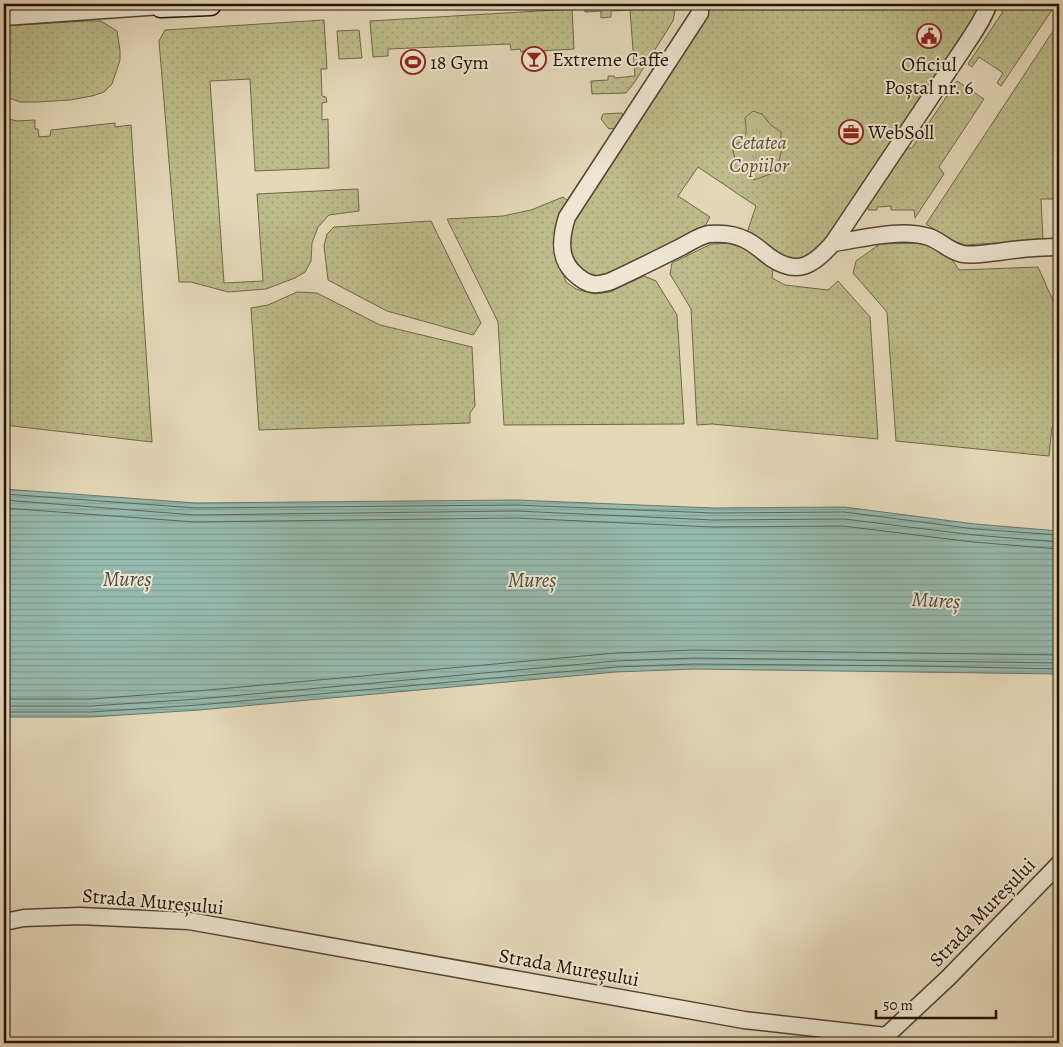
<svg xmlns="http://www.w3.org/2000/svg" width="1063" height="1047" font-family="Alegreya,serif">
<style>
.grass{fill:url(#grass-dots);stroke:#706648}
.park{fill:url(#park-tufts);stroke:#706648}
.water{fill:url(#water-rules);stroke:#68766a}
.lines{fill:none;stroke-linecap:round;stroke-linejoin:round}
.shore{stroke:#5d655a;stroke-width:1}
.street-casing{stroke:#544232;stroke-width:19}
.secondary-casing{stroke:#241005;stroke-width:25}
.street{stroke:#eee6d2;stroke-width:16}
.secondary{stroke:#eee6d2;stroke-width:22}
.labels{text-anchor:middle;stroke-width:4;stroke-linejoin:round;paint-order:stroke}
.poi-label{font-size:20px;fill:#241005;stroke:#eee6d2;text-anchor:start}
.park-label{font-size:20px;font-style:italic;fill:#594c34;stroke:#eee6d2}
.street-label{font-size:20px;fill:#241005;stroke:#eee6d2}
.water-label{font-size:21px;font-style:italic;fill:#4c4c40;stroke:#eee6d2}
</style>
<defs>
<pattern id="grass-dots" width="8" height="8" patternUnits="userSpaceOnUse" patternTransform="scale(1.25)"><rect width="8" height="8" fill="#bcbc8a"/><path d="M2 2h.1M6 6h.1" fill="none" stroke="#a1a176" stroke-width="1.8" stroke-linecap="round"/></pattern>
<pattern id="park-tufts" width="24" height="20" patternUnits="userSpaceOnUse" patternTransform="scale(1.25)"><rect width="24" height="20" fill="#bcbc8a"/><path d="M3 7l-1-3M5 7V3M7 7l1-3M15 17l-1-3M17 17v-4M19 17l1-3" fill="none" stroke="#a1a176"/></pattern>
<pattern id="water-rules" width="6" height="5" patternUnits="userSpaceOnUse" patternTransform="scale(1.25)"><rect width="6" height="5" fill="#96baae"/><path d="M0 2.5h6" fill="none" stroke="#819f94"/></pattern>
</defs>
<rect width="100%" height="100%" fill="#e5d8b9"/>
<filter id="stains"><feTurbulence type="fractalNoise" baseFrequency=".004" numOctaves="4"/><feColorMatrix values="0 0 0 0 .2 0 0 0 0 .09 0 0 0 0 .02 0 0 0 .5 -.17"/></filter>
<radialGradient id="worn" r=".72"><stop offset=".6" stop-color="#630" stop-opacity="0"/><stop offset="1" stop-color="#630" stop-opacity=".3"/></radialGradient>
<!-- grass -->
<path class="grass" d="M603 4H673L675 11 673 21 634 83 626 93 592 94 591 81 608 80V76H614L615 78 635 76 630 10 611 11V17L601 18V11L585 12V5Z
M713 4H979L976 15 820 247 811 256 799 260 787 259 759 240 747 233 756 206 698 167 678 196 710 217 705 226 609 274 598 276 584 272 574 263 568 243 572 220Z
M1002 4H1056L1001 86 997 83 1003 73 979 57 972 67 968 64 1002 13Z
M572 9 574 49 521 52 520 49 511 50 510 44 388 49V56L373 57 370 21Z
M324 20 327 69H321L322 96 326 97 327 102 322 103V120L328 119 329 168 255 171 250 79 210 81 224 283 263 281 257 194 358 189 359 211 329 215 318 227 312 243 311 261 305 272 295 278 266 289 228 292 191 282H179L159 41 165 30Z
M86 21H101L117 31 120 50V60L112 84 104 92 92 96 70 100 37 102H20L4 96V26Z
M1059 22V199H1041L1043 240 965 245 951 240 926 224Z
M359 30 362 58 339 59 337 31Z
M957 81 984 99 939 167 944 174 915 218 914 210H891V206L877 207V210H868V204L904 148H912Z
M622 113 623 120 616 128 609 129 601 119 603 114Z
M4 118 17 121 35 120V129H38L39 137 50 136 51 130 115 123V127L131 125 152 442 4 425Z
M563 197 568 201 557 250 562 271 566 282 576 289 594 294 610 292 644 276 656 281 677 315 684 424 504 425 498 322 447 219 503 216 531 210Z
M431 221 481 323 473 335 387 311 328 280 324 246 327 234 334 227Z
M734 243 753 252 773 269 772 278 785 285 828 290 838 281 870 317 878 439 712 424 697 425 691 309 670 274 672 263 711 244Z
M924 243 949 255 959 270 1038 267 1059 314V426L1052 427 1049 456 896 441 887 312 853 273 856 261 880 244Z
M297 292 317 293 380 325 472 347 475 406 470 413V423L259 430 251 308 268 305Z"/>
<!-- park -->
<path class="park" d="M753 111 762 114 771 125 781 132V153L776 172 754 180 735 159 732 146C748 139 747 135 745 118Z"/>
<!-- water -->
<path class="water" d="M4 489 196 503 516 500 714 508 844 507 975 524 1059 531V674L694 669 616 672 199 710 91 717H4Z"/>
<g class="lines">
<!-- shore -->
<path class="shore" d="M4 494 196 508 516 505 713 513 844 512 975 529 1059 535
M4 500 195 515 516 511 713 520 844 519 974 535 1059 542
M4 508 195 522 516 518 713 527 843 526 973 542 1059 549
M4 699H91L197 691 616 653 694 650 1059 655
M4 706H91L198 699 616 661 694 658 1059 663
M4 712H91L198 705 616 667 694 664 917 666 1059 669"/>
<defs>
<path id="street" d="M699 4 700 13 567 217C561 236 558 257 573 272 579 278 585 283 593 284 598 285 604 283 609 282 633 271 657 259 681 247 689 243 701 235 709 234 721 233 735 234 746 240 756 245 763 252 771 258 798 276 814 265 833 243L963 49C970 38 986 16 988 4
M4 17 161 6
M833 243C862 239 900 228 929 237 941 241 950 252 963 254 974 256 986 253 998 252 1018 249 1038 247 1059 247
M4 922 24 918 80 916 189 921 744 1020 886 1036
M882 1043 886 1036 948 978 1059 864"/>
<path id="secondary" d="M161 4V6L210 4"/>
</defs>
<!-- street casing -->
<use href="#street" class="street-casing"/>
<!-- secondary casing -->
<use href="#secondary" class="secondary-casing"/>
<!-- street -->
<use href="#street" class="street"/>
<!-- secondary -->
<use href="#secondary" class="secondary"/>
</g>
<!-- icons -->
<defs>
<symbol id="civic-ring" viewBox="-11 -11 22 22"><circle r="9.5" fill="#eee6d2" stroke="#8f2418" stroke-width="1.5"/><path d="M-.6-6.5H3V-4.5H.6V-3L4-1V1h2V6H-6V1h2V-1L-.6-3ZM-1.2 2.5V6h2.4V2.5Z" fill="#8f2418"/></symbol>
<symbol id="bar-ring" viewBox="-11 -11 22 22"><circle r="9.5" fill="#eee6d2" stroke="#8f2418" stroke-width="1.5"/><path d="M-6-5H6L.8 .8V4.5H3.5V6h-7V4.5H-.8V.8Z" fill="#8f2418"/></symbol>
<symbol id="stadium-ring" viewBox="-11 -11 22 22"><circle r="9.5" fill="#eee6d2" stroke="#8f2418" stroke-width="1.5"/><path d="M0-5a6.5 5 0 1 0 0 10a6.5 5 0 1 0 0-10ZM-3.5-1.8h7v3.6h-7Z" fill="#8f2418"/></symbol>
<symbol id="office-ring" viewBox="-11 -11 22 22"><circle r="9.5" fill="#eee6d2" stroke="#8f2418" stroke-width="1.5"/><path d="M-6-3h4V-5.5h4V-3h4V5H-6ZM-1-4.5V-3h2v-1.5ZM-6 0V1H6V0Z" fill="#8f2418"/></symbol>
</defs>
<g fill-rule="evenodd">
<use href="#civic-ring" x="915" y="22" width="28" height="28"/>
<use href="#bar-ring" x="520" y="45" width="28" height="28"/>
<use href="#stadium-ring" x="399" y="48" width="28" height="28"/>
<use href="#office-ring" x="837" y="118" width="28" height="28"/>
</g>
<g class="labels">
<!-- poi labels -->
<g class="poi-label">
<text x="552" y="66">Extreme Caffe</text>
<text x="430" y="69">18 Gym</text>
<text x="929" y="71" text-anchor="middle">Oficiul<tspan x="929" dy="23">Poștal nr. 6</tspan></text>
<text x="868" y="139">WebSoll</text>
</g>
<!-- park labels -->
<g class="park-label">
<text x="759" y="149">Cetatea<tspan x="759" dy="23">Copiilor</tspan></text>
</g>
<!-- street labels -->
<g class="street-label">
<text transform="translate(153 901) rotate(5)" y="7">Strada Mureșului</text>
<text transform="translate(982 912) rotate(-46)" y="7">Strada Mureșului</text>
<text transform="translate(569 967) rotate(10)" y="7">Strada Mureșului</text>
</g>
<!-- water labels -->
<g class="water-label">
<text x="127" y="586">Mureș</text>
<text x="532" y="587">Mureș</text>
<text transform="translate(936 600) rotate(3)" y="7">Mureș</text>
</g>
</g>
<!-- margin -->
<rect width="1063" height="1047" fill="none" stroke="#e5d8b9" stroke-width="20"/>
<rect x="5" y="5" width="1053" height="1037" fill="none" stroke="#241005" stroke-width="2.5"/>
<rect x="10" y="10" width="1043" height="1027" fill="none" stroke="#241005"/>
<!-- scale -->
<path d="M876 1010v8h120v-8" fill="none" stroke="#241005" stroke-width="2.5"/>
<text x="883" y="1010" font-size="15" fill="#241005" stroke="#eee6d2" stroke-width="4" paint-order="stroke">50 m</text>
<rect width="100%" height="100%" filter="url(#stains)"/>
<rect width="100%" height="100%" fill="url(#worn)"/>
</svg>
